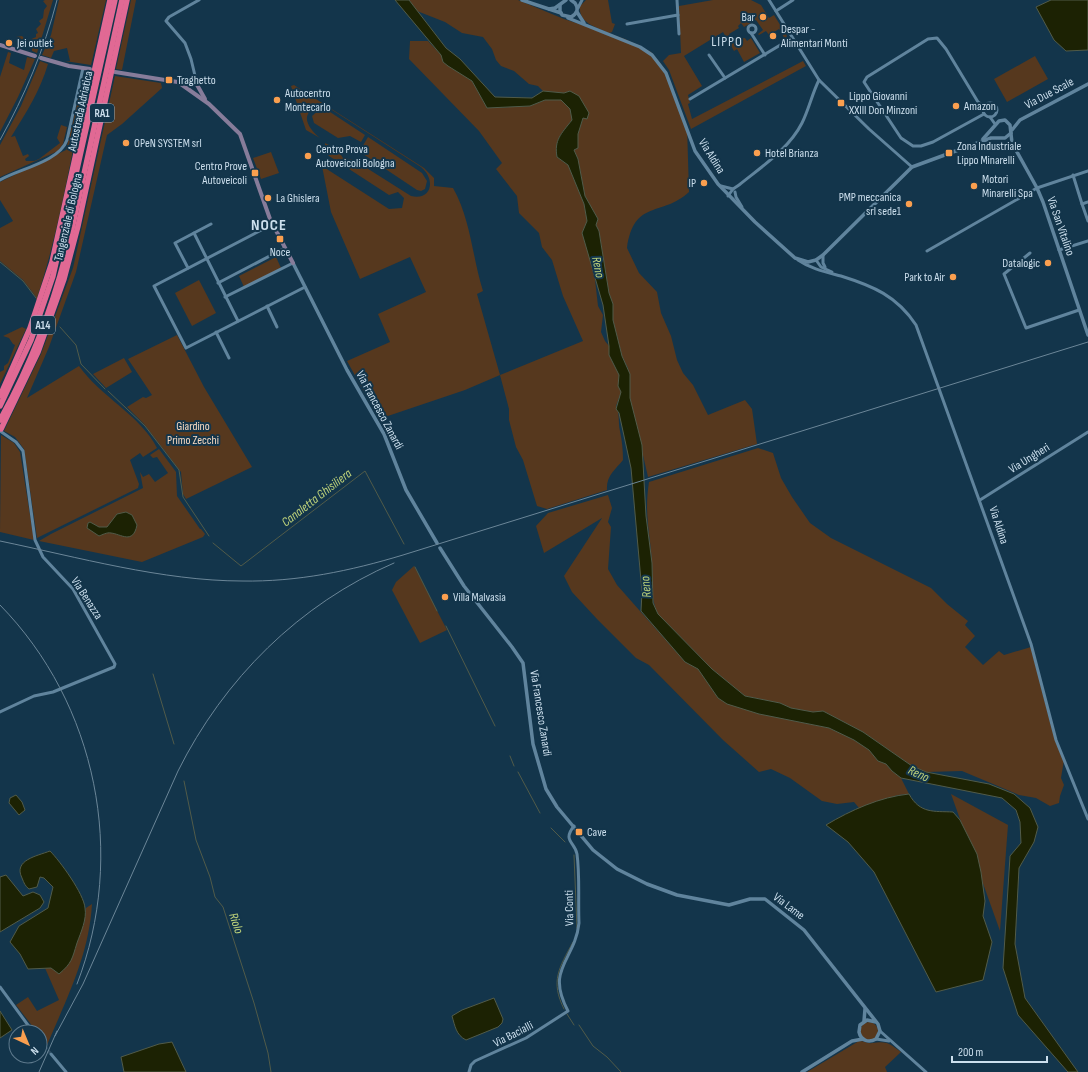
<svg xmlns="http://www.w3.org/2000/svg" width="1088" height="1072" viewBox="0 0 1088 1072" font-family="'Sofia Sans Condensed',sans-serif">
  <rect width="100%" height="100%" fill="#13354b"/>
  <g fill="#56381e">
    <polygon points="45,0 53,0 37,53 32,51 32,43 16,37 22,36 27,41 36,37 36,34 38,33 36,29 41,24 39,21 43,18 44,10 47,6 43,1"/>
    <polygon points="59,0 106,0 91,65 65,61 70,61 67,48 54,51 51,58 42,55 51,35"/>
    <polygon points="131,0 136,0 122,70 116,69"/>
    <path d="M409,0H518L564,19L625,39L651,52L661,64L687,126L689,192C662,217 634,199 627,248L639,273L657,292L661,313L671,336L677,360L683,373L693,385L708,415L745,400L752,409L757,444L648,477L630,398L628,368L622,356L613,320V304L609,293L599,231L596,225L598,219L585,196L578,159L574,150L578,148V134L583,118L570,91L564,93L543,91L538,86L529,84L514,71L501,66L496,60L492,49L483,37L462,33L445,22L417,11Z"/>
    <path d="M586,0H608L612,23L615,24L612,32L609,33C596,27 578,23 580,6Z"/>
    <polygon points="713,0 751,0 761,5 769,18 774,15 787,36 785,39 779,29 769,35 766,31 759,35 758,34 763,30 756,20 744,27 741,23 738,26 739,28 729,34 732,39 737,36 738,39 745,38 747,41 751,38 760,53 744,62 737,49 734,51 723,32 684,56 702,86 688,95 690,103 688,104 692,119 803,61 806,66 691,129 669,70 663,61 669,55 681,53 679,6"/>
    <path d="M410,41H428L441,55L443,62L472,81L487,108L530,106L545,100H561L570,109L572,120C561,134 554,140 557,157L568,165L584,204L587,221L582,233L594,271L598,306L603,315L601,332L605,341L609,346V355L619,375V386L621,392L616,406C620,414 618,422 620,431C622,441 623,450 623,460C615,470 606,476 607,490L547,509L537,506L523,460L516,447L509,420V409L500,375L465,390L379,419L347,361L390,342L378,314L426,292L410,257L360,279L331,212L322,166L389,209L402,208L404,198L398,192L389,195L329,156L325,151V143L337,149L343,158L354,160L411,196C432,201 436,179 421,167L329,108L318,107C298,114 309,129 320,138L306,130L291,86L294,85L424,168L434,178V186L453,188C471,220 472,256 483,291L477,294L500,375L583,341L563,296L552,260L542,247L539,233L519,213L517,196L496,169L502,163L479,131L409,59Z"/>
    <polygon points="8,52 11,53 9,63 24,70 27,57 35,59 18,97 0,132 0,77"/>
    <polygon points="1035,56 1048,79 1007,102 994,79"/>
    <path d="M40,61L48,64C40,91 26,113 11,137L15,136L23,156L28,154L29,156L25,159L26,161H34L39,159L60,143L57,138L61,125L67,127L63,144L58,151L0,177V145L21,106Z"/>
    <path d="M85,72L89,73C72,148 61,226 36,301V297L23,280L0,261V228L13,221L0,200V182L66,150Z"/>
    <path d="M115,76L161,83L162,88L122,124L107,135L76,272L49,347L27,398L79,366C99,395 142,417 157,448L143,457L140,453L130,460L139,484L138,488L37,538L24,449L15,437L4,431L41,354L73,268Z"/>
    <polygon points="319,110 330,112 365,135 361,142 350,136 338,138 314,123 312,116"/>
    <polygon points="368,137 422,173 427,181 425,189 421,191 417,190 363,154 361,149"/>
    <polygon points="271,152 279,173 261,179 253,158"/>
    <polygon points="276,257 281,268 244,287 239,276"/>
    <polygon points="199,280 216,313 192,326 175,293"/>
    <polygon points="22,327 26,329 0,384 0,372 4,370 4,366 8,363 15,345 13,344 9,338 3,336"/>
    <polygon points="177,335 204,387 252,467 186,499 183,494 181,472 144,424 127,407 143,397 146,398 152,395 128,359"/>
    <polygon points="124,358 132,372 106,388 93,374"/>
    <polygon points="1,435 14,443 20,452 34,540 0,532"/>
    <path d="M758,448L773,453L781,478L792,497L810,523L831,538L931,588L947,604L968,621L965,625L975,636L965,647L983,665L999,651L1004,655L1031,647L1050,722L1064,760L1061,778L1064,785L1060,796L1059,803L1050,806L1036,798L1019,795L962,771L926,772L912,766L863,732L823,711L813,712L791,708L780,703L745,696L712,669L658,614C650,597 653,581 652,562C650,532 644,514 649,482Z"/>
    <polygon points="159,449 176,472 177,496 200,529 201,529 205,534 203,537 142,562 39,541 51,534 143,488 140,472 143,477 149,474 155,482 168,473 157,457 153,458 150,455"/>
    <polygon points="608,495 612,508 608,522 611,527 608,569 617,585 685,662 698,669 718,698 759,714 829,728 854,740 869,750 878,761 886,764 892,771 901,778 909,794 898,795 859,808 854,802 837,804 822,801 790,778 771,769 759,772 723,740 649,665 636,658 597,619 572,592 564,576 602,518 544,553 536,526 548,513"/>
    <polygon points="414,566 447,630 420,643 392,590 396,582"/>
    <polygon points="951,794 1008,825 1000,931"/>
    <path d="M92,904C89,955 67,998 47,1045L40,1036V1032H37L16,1005L28,997L37,1011L59,1000L45,968H51L84,924L86,908Z"/>
    <circle cx="869" cy="1031" r="9"/>
    <path d="M859,1041C864,1041 868,1044 872,1043C888,1041 888,1043 901,1052L885,1067L887,1072H807Z"/>
  </g>
  <g fill="#1c2203" stroke="#515b49">
    <path d="M395,0H409L446,48L460,59L495,97L532,98L543,91L564,93L570,91L579,96L589,113L587,119L583,118L578,134V148L574,150L578,159L585,196L598,219L596,225L599,231L609,293L613,304V320L622,356L630,374V398L642,445L646,516L652,563L653,603L658,614L712,669L745,696L780,703L791,708L813,712L823,711L863,732L912,766L926,772L989,784L1014,794L1030,808L1038,827L1034,842L1019,868L1015,944L1025,998L1078,1072H1068L1018,1015L1003,968L1010,856L1021,843L1020,822L1016,810L1002,798L901,778L892,771L886,764L878,761L869,750L854,740L829,728L759,714L727,704L718,698L698,669L685,662L641,611L642,592L631,468L619,413L616,409L621,392L618,386L619,375L609,355V346L603,305L582,233L587,221L584,204L568,165L557,157C554,140 561,134 572,120L570,109L561,100H545L530,106L487,108L472,81L448,66L443,62L441,55Z"/>
    <polygon points="1051,0 1088,0 1088,50 1066,51 1054,40 1036,7"/>
    <path d="M126,512L132,515L137,525C133,545 121,534 111,533C107,532 102,535 99,536L87,528L88,523L90,522L99,527H107L117,514Z"/>
    <path d="M909,794C920,814 934,811 953,812L960,820L977,854L981,872L985,901L983,916L992,942L983,980L936,992L874,872L848,842L826,825C851,810 880,797 909,794Z"/>
    <polygon points="16,795 22,802 25,810 19,815 9,803 10,798"/>
    <path d="M50,851C60,861 84,894 85,908C87,919 81,932 77,943C72,959 72,963 59,974L51,968L28,969L20,954L10,942L19,926L48,908L53,887L44,878L40,877L37,887L29,889C25,886 24,883 22,878C13,860 37,856 50,851Z"/>
    <polygon points="6,875 23,896 33,892 40,895 44,902 40,908 0,932 0,877"/>
    <path d="M494,998L503,1019L502,1023L498,1027L466,1040C456,1035 455,1026 452,1016L462,1010Z"/>
    <polygon points="0,1011 12,1030 0,1038"/>
    <polygon points="172,1042 186,1072 124,1072 121,1057 159,1044"/>
  </g>
  <g fill="none" stroke-linecap="round" stroke-linejoin="round">
    <g stroke="#515b49" stroke-width="1">
      <polyline points="0,262 23,281 36,298"/>
      <polyline points="60,327 76,345 81,364 105,389"/>
      <polyline points="108,391 145,426 179,470 183,497 209,536"/>
      <polyline points="213,543 241,566 365,471 404,544"/>
      <polyline points="415,567 437,611"/>
      <polyline points="446,626 495,726"/>
      <polyline points="153,674 174,744"/>
      <polyline points="510,756 514,766"/>
      <polyline points="518,772 540,813"/>
      <polyline points="184,781 196,840 210,877 215,897 223,907 254,1003 268,1053 271,1072"/>
      <polyline points="551,828 565,842"/>
      <polyline points="574,855 577,928"/>
      <path d="M564,1009C550,981 559,968 573,942"/>
      <polyline points="567,1014 574,1025"/>
      <polyline points="579,1025 593,1046 607,1057 621,1072"/>
    </g>
    <polyline stroke="#2f4e63" stroke-width="3" stroke-dasharray="3 1.5" stroke-linecap="butt" points="45,1047 51,1054"/>
    <g stroke="#60849d" stroke-width="3">
      <polyline points="677,0 679,34"/>
      <polyline points="769,0 819,80 869,129 912,167"/>
      <polyline points="578,8 582,0"/>
      <polyline points="776,11 793,0"/>
      <polyline points="627,24 678,15"/>
      <circle cx="752" cy="29" r="4"/>
      <polyline points="751,33 765,55"/>
      <polyline points="709,55 725,78"/>
      <polyline points="197,84 191,59 185,43 166,21 169,17 199,0"/>
      <polyline points="690,99 792,38"/>
      <circle cx="990" cy="110" r="7"/>
      <polyline points="984,114 933,142 921,146 913,146 901,138 864,82 867,77 928,39 937,38 946,49 978,102 982,105 985,105"/>
      <polyline points="990,117 995,124"/>
      <polyline points="1073,175 1082,204"/>
      <path d="M0,180C19,169 59,162 67,140L83,68"/>
      <polyline points="721,186 733,189"/>
      <polyline points="735,192 736,197 742,207"/>
      <path d="M728,196L733,189L739,185C761,167 789,149 802,123C809,109 812,94 819,80"/>
      <polyline points="1088,202 1082,204 1088,221"/>
      <polyline points="273,224 154,286 186,348 305,287"/>
      <polyline points="194,233 238,321"/>
      <polyline points="1059,250 1088,241"/>
      <polyline points="927,251 1037,188 1088,171"/>
      <polyline points="1030,253 1004,274 1026,328 1079,310"/>
      <polyline points="823,255 823,263 825,267"/>
      <path d="M798,260C811,269 826,272 841,276C873,286 897,296 916,325L1031,644L1056,740L1088,819"/>
      <polyline points="816,260 821,267 832,272"/>
      <polyline points="188,268 175,243 211,224"/>
      <polyline points="218,283 285,248"/>
      <polyline points="225,297 293,263"/>
      <polyline points="267,306 277,327"/>
      <polyline points="216,332 229,358"/>
      <polyline points="0,431 16,442 23,451 35,540 43,557 73,589 115,664 114,667 53,692 34,696 0,712"/>
      <polyline points="980,500 1088,432"/>
      <polyline points="0,987 33,1032"/>
      <polyline points="880,1031 926,1072"/>
      <polyline points="876,1039 889,1041"/>
      <polyline points="40,1040 45,1047"/>
      <polyline points="51,1054 66,1072"/>
      <path d="M469,1072L471,1065L475,1061L526,1038L568,1011C545,968 575,961 579,923C578,901 580,876 577,854C575,842 562,841 574,826"/>
    </g>
    <g stroke="#60849d" stroke-width="3.5">
      <polyline points="522,0 561,13"/>
      <path d="M560,5V11L562,15L571,17C577,14 579,9 575,3L571,0"/>
      <polyline points="549,9 555,8 566,0"/>
      <polyline points="577,12 584,23"/>
      <polyline points="568,18 640,47 652,55 666,73 695,151 718,184 755,222 795,258 808,262 816,260 823,255 912,167 991,138 1005,138 1011,133"/>
      <polyline points="1012,130 1020,120 1088,84"/>
      <polyline points="983,139 999,121 1005,120 1010,125 1012,143 1037,188 1043,202 1088,335"/>
      <polyline points="293,263 347,370 384,434 406,490 437,543"/>
      <path d="M440,548L464,586L512,647L523,663L533,744L546,789L557,807L593,850L617,869L647,884L677,895L729,905L750,899H765L804,930L878,1024L880,1031L876,1039C869,1043 861,1041 859,1032L860,1025L867,1020L876,1022"/>
      <polyline points="864,1021 865,1009"/>
      <polyline points="802,1072 852,1041 863,1039"/>
    </g>
    <g stroke="#877c9a" stroke-width="4">
      <polyline points="0,45 35,56"/>
      <polyline points="41,58 69,66 90,69"/>
      <polyline points="115,72 190,84"/>
      <polyline points="178,82 209,104 240,134 270,219 293,263"/>
      <polyline points="190,84 196,83 205,99"/>
    </g>
    <g stroke="#e16994" stroke-width="5.5">
      <polyline points="0,396 30,328 52,262 110,0"/>
      <polyline points="0,406 31,340 53,276 115,0"/>
      <path d="M0,420C32,363 55,301 70,238L122,0"/>
      <polyline points="1,429 38,352 64,279 78,226 127,0"/>
    </g>
    <g stroke="#6b8698" stroke-width="1">
      <path d="M0,140C25,95 44,50 57,0"/>
      <path d="M0,541C77,557 163,581 242,581C297,582 350,571 403,555L1088,342"/>
      <path d="M0,605C97,704 127,855 77,984"/>
      <path d="M55,1036L83,984L178,771C224,679 299,604 394,563"/>
      <polyline points="39,1072 57,1031"/>
    </g>
  </g>
  <g fill="#fa9f4f" stroke="#13354b" stroke-width="1.5">
    <circle cx="763" cy="17" r="4"/>
    <circle cx="773" cy="36" r="4"/>
    <circle cx="9" cy="43" r="4"/>
    <rect x="165" y="76" width="8" height="8" rx="2"/>
    <circle cx="277" cy="100" r="4"/>
    <rect x="837" y="99" width="8" height="8" rx="2"/>
    <circle cx="956" cy="106" r="4"/>
    <circle cx="126" cy="143" r="4"/>
    <circle cx="757" cy="153" r="4"/>
    <rect x="945" y="149" width="8" height="8" rx="2"/>
    <circle cx="308" cy="156" r="4"/>
    <rect x="251" y="169" width="8" height="8" rx="2"/>
    <circle cx="704" cy="183" r="4"/>
    <circle cx="974" cy="186" r="4"/>
    <circle cx="268" cy="198" r="4"/>
    <circle cx="909" cy="204" r="4"/>
    <rect x="276" y="235" width="8" height="8" rx="2"/>
    <circle cx="1048" cy="263" r="4"/>
    <circle cx="953" cy="277" r="4"/>
    <circle cx="445" cy="597" r="4"/>
    <rect x="575" y="828" width="8" height="8" rx="2"/>
  </g>
  <g text-anchor="middle" stroke-width="4" stroke-linejoin="round" paint-order="stroke">
    <g fill="#13354b" stroke="#94acbc" stroke-width="1">
      <rect x="90" y="104" width="24" height="18" rx="3"/>
      <rect x="31" y="316" width="24" height="18" rx="3"/>
    </g>
    <g font-size="11" font-weight="bold" fill="#ccdfed">
      <text x="102" y="117">RA1</text>
      <text x="43" y="329">A14</text>
    </g>
    <g font-size="12" fill="#ccdfed" stroke="#13354b" text-anchor="start">
      <text x="755" y="21" text-anchor="end">Bar</text>
      <text x="781" y="33">Despar -<tspan x="781" dy="14">Alimentari Monti</tspan></text>
      <text x="17" y="47">Jei outlet</text>
      <text x="177" y="84">Traghetto</text>
      <text x="285" y="97">Autocentro<tspan x="285" dy="14">Montecarlo</tspan></text>
      <text x="849" y="100">Lippo Giovanni<tspan x="849" dy="14">XXIII Don Minzoni</tspan></text>
      <text x="964" y="110">Amazon</text>
      <text x="134" y="147">OPeN SYSTEM srl</text>
      <text x="957" y="150">Zona Industriale<tspan x="957" dy="14">Lippo Minarelli</tspan></text>
      <text x="316" y="153">Centro Prova<tspan x="316" dy="14">Autoveicoli Bologna</tspan></text>
      <text x="765" y="157">Hotel Brianza</text>
      <text x="247" y="170" text-anchor="end">Centro Prove<tspan x="247" dy="14">Autoveicoli</tspan></text>
      <text x="982" y="183">Motori<tspan x="982" dy="14">Minarelli Spa</tspan></text>
      <text x="696" y="187" text-anchor="end">IP</text>
      <text x="901" y="201" text-anchor="end">PMP meccanica<tspan x="901" dy="14">srl sede1</tspan></text>
      <text x="276" y="202">La Ghislera</text>
      <text x="280" y="256" text-anchor="middle">Noce</text>
      <text x="1040" y="267" text-anchor="end">Datalogic</text>
      <text x="945" y="281" text-anchor="end">Park to Air</text>
      <text x="453" y="601">Villa Malvasia</text>
      <text x="587" y="836">Cave</text>
    </g>
    <g font-size="12" fill="#ccdfed" stroke="#13354b">
      <text transform="translate(1049 93) rotate(-28)" y="4">Via Due Scale</text>
      <text transform="translate(80 111) rotate(-78)" y="4">Autostrada Adriatica</text>
      <text transform="translate(712 156) rotate(58)" y="4">Via Aldina</text>
      <text transform="translate(68 217) rotate(-77)" y="4">Tangenziale di Bologna</text>
      <text transform="translate(1061 226) rotate(71)" y="4">Via San Vitalino</text>
      <text transform="translate(380 410) rotate(62)" y="4">Via Francesco Zanardi</text>
      <text transform="translate(1029 458) rotate(-32)" y="4">Via Ungheri</text>
      <text transform="translate(999 525) rotate(72)" y="4">Via Aldina</text>
      <text transform="translate(87 598) rotate(57)" y="4">Via Benazza</text>
      <text transform="translate(541 713) rotate(81)" y="4">Via Francesco Zanardi</text>
      <text transform="translate(789 906) rotate(37)" y="4">Via Lame</text>
      <text transform="translate(569 908) rotate(-91)" y="4">Via Conti</text>
      <text transform="translate(513 1034) rotate(-27)" y="4">Via Bacialli</text>
    </g>
    <g font-size="12" fill="#f7d9c1" stroke="#13354b">
      <text x="193" y="430">Giardino<tspan x="193" dy="14">Primo Zecchi</tspan></text>
    </g>
    <g font-size="13" font-style="italic" fill="#bed27a" stroke="#13354b">
      <text transform="translate(599 267) rotate(79)" y="5">Reno</text>
      <text transform="translate(316 497) rotate(-38)" y="5">Canaletta Ghisiliera</text>
      <text transform="translate(645 587) rotate(-96)" y="5">Reno</text>
      <text transform="translate(919 773) rotate(25)" y="5">Reno</text>
      <text transform="translate(237 923) rotate(72)" y="5">Riolo</text>
    </g>
    <g font-size="14" letter-spacing="1" fill="#ccdfed" stroke="#13354b">
      <text x="727" y="46">LIPPO</text>
    </g>
    <g font-size="16" font-weight="bold" letter-spacing="1" fill="#ccdfed" stroke="#13354b">
      <text x="269" y="230">NOCE</text>
    </g>
  </g>
  <g transform="translate(28 1044) rotate(136)"><circle r="19" fill="#13354b" stroke="#5d798c"/>
  <path d="M0-3L7 15L0 10L-7 15Z" fill="#fa9f4f"/>
  <text y="-6" font-size="11" font-weight="bold" text-anchor="middle" fill="#ccdfed">N</text>
  </g>
  <path d="M952 1056v6h95v-6" fill="none" stroke="#ccdfed" stroke-width="2"/>
  <text x="958" y="1056" font-size="12" fill="#ccdfed" stroke="#13354b" stroke-width="3" paint-order="stroke">200 m</text>
</svg>
